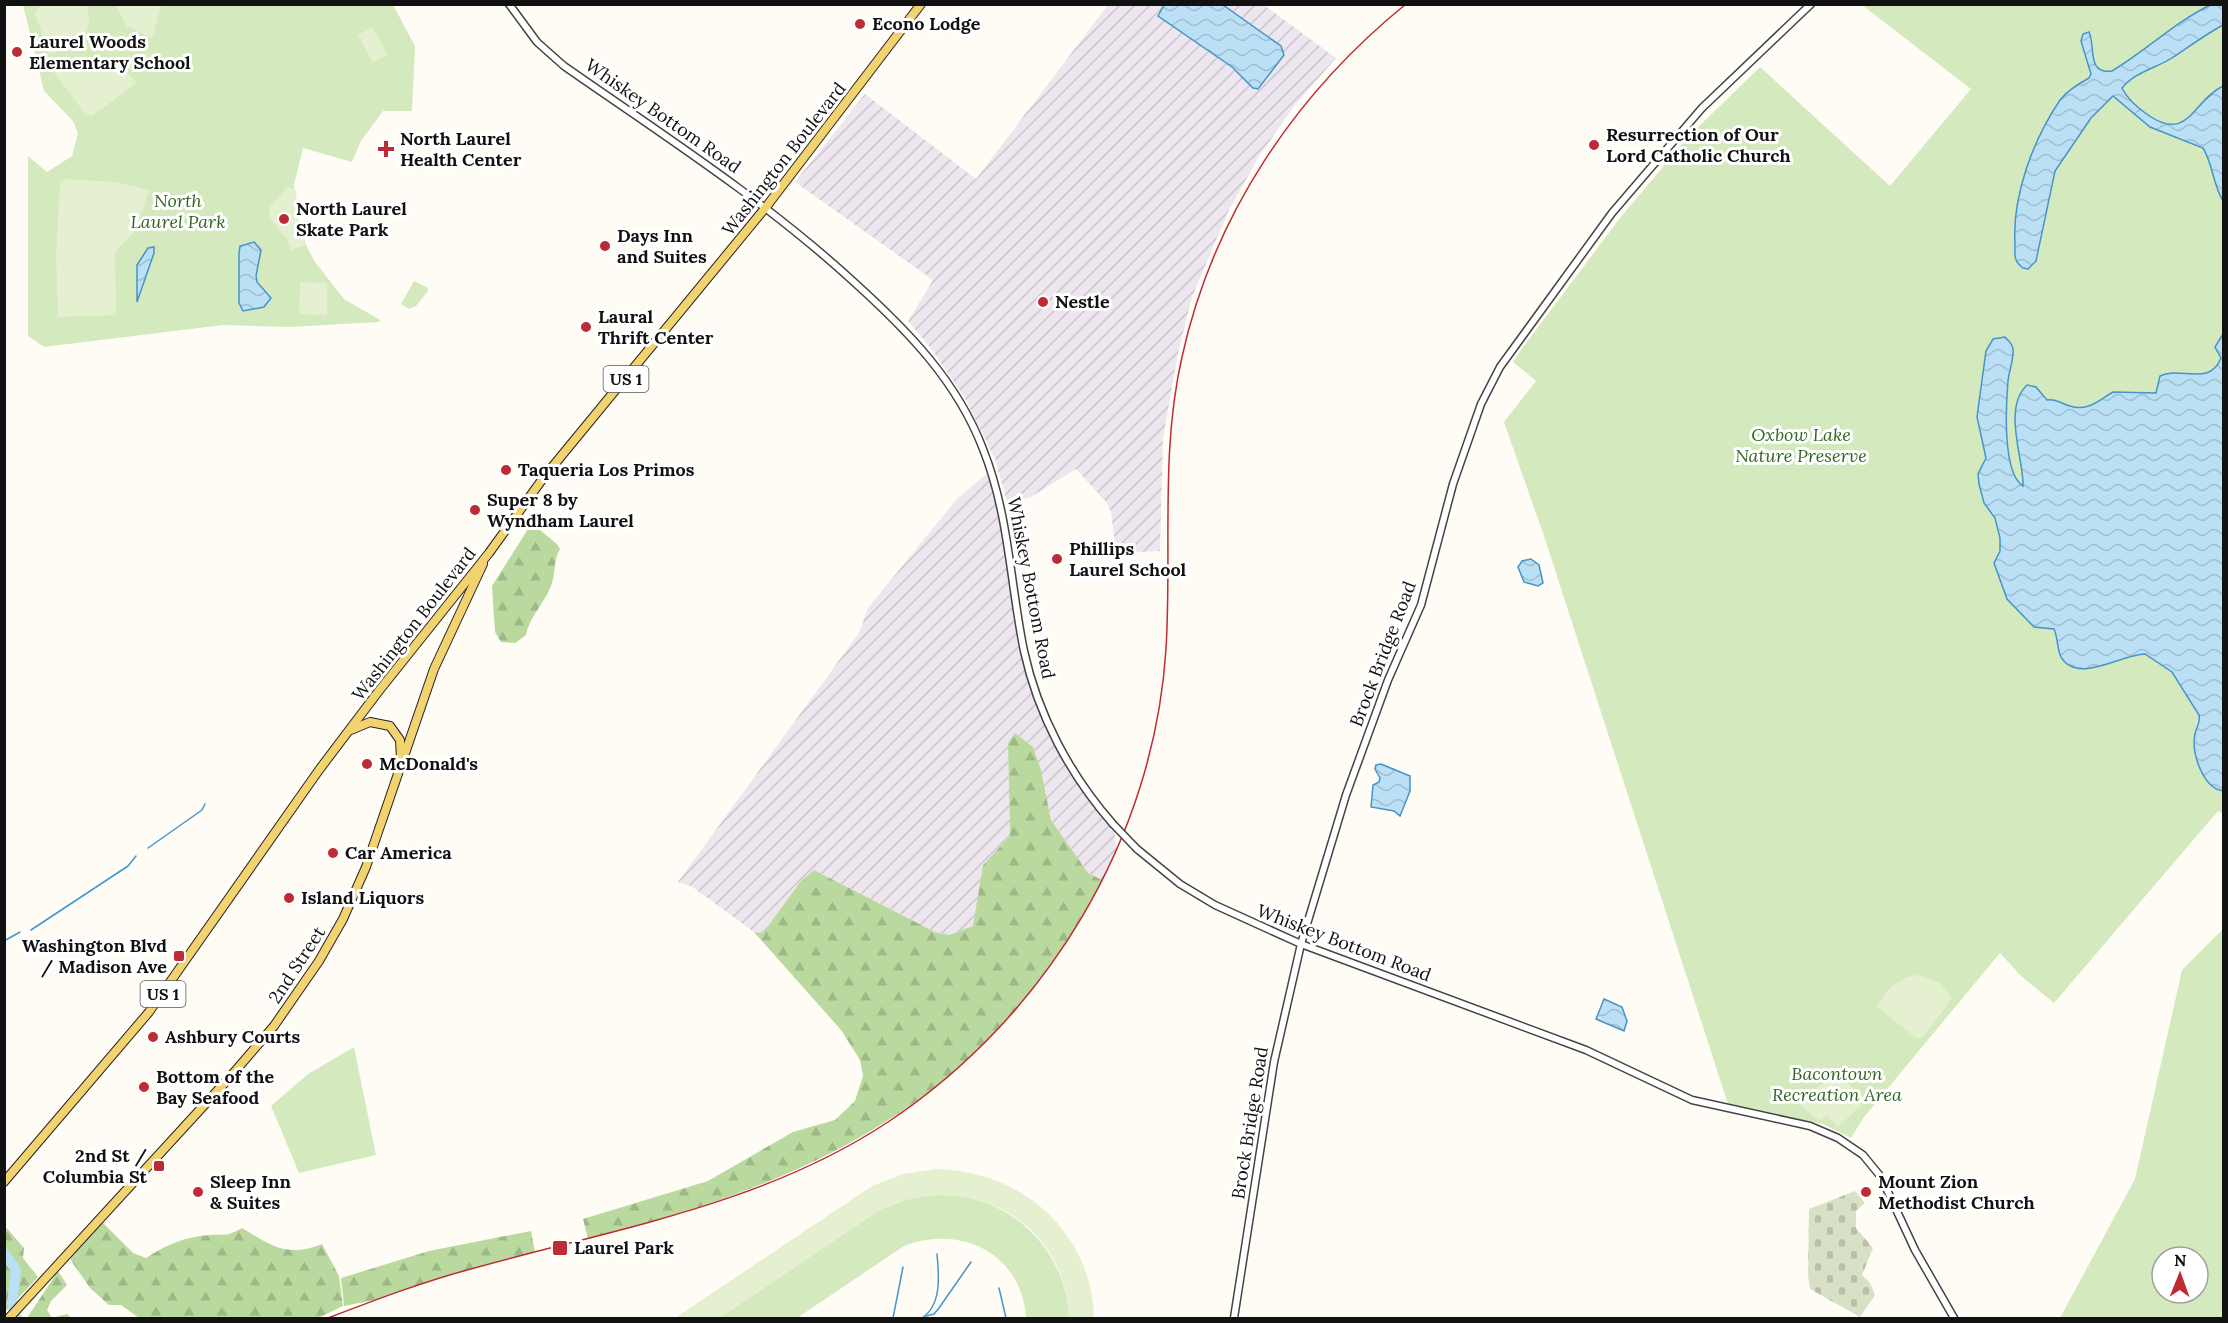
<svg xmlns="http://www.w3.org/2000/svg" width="2228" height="1323" viewBox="0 0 2228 1323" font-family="Lora,serif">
  <defs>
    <pattern id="industrial-furrows" width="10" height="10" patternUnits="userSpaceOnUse" patternTransform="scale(1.5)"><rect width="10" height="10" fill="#ede6ee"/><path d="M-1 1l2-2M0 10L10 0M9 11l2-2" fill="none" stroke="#cac4cb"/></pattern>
    <pattern id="forest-firs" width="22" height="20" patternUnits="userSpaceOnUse" patternTransform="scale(1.5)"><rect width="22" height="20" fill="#b9d99e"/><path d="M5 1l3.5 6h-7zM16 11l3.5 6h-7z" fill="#9eb987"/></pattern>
    <pattern id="cemetery-stones" width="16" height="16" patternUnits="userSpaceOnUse" patternTransform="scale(1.5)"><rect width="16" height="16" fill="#d8e1c5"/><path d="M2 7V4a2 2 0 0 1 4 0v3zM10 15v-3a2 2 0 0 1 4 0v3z" fill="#b8c0a8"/></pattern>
    <pattern id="water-waves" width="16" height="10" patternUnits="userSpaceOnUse" patternTransform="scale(1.5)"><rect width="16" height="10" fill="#bbdff4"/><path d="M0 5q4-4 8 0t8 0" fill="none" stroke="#a0bed0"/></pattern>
  </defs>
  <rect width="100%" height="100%" fill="#fffcf5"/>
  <g fill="url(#industrial-furrows)">
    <polygon points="1108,5 1264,5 1336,58 1294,106 1258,158 1228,212 1192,297 1178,353 1163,438 1160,551 1116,553 1111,512 1107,503 1076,469 1029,498 1007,502 995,459 965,398 930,347 908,321 933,280 795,182 865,94 976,179"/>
    <polygon points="991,470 1030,674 1064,755 1113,824 1117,849 1102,880 1088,873 1051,820 1041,770 1033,747 1015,733 1008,744 1010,836 983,865 974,926 949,935 935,932 814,870 800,882 763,933 754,932 691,886 678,882 859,633 868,608 956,500"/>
  </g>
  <g fill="#d5e9be" fill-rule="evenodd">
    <polygon points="23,5 393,5 415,46 412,111 383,111 361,141 352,162 303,148 294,185 297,214 306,245 315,262 344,299 380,320 379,322 290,327 223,325 44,347 28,336 28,156 47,172 72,156 78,133 73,121 44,91"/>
    <polygon points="1862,5 2223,5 2223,814 2218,811 2054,1003 2021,976 2000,953 1864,1117 1851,1138 1823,1124 1728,1104 1544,536 1504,422 1536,381 1513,362 1523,347 1620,218 1688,137 1760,67 1890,186 1971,89"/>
    <polygon points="414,281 428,288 428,291 416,306 409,309 401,304"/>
    <path d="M2223,929V1318H2060L2135,1179L2182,970ZM2162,1257H2198V1293H2162Z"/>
    <polygon points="354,1047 376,1155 299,1173 271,1106 308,1074"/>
    <path d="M937,1194C1008,1194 1066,1247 1069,1318H1026C1022,1254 961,1224 904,1246L797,1318H719L881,1209L908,1199Z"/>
  </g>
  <g fill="url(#forest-firs)">
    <path d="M530,526H535L557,544L560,549C553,561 556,571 552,583C546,602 530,615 526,635L515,643L501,642L495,632L492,586Z"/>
    <path d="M1015,733L1033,747L1041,770L1051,820L1088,873L1102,880C989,1099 817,1181 588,1239L583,1219L708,1181L793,1132L835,1120L855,1101L863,1076L860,1060L841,1030L754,932L763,933L800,882L814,870L935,932L949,935L973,926L983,865L1010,836L1008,743Z"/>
    <path d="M102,1222L133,1253L146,1258C166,1245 186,1236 211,1235C228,1234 225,1237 242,1228C272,1246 287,1258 322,1244L339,1276L343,1306L318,1318H139L121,1305H109L90,1288L70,1259Z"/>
    <polygon points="4,1225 24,1248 23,1258 38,1277 5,1312"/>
    <polygon points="531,1231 535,1252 466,1270 375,1300 344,1306 341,1278 429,1251"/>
    <polygon points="58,1271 67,1285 51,1301 47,1310 52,1318 67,1314 71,1318 27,1318"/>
  </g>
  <polygon fill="url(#cemetery-stones)" points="1855,1191 1865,1203 1856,1211 1856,1228 1873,1248 1862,1275 1870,1283 1875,1295 1860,1317 1810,1289 1808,1273 1809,1209"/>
  <g fill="#e5f0d0">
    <path d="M46,4L87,5C95,37 77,47 49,54L35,13L39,7Z"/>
    <polygon points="116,5 161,5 153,38 126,26"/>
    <polygon points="373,27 387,55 373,63 358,35"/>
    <path d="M83,58C107,60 121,64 137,83L92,116L86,115L53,71Z"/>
    <polygon points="65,179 116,182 149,190 136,230 115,252 116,315 58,317 56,256 60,183"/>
    <polygon points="287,187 296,190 297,214 306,245 291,250 287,239 269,217 270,207"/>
    <polygon points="300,282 327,283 327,315 299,314"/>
    <path d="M1918,975L1940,983L1952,998L1922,1038H1916L1877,1007C1884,990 1900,977 1918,975Z"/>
    <polygon points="1836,1070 1854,1089 1850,1093 1861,1105 1838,1127 1827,1115 1821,1120 1816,1119 1800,1104"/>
    <path d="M936,1169C1020,1170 1092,1231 1094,1318H1069C1065,1219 967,1169 881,1209L719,1318H675L872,1186L903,1174Z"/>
  </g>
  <g fill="url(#water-waves)" stroke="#4495c9" stroke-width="1.5">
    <path d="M2212,4L2223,5V25C2206,34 2192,45 2175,56C2158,68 2136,71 2122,88C2127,99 2138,108 2148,115C2189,143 2192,101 2223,86V201C2213,185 2213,164 2203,148L2150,127L2113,96L2091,118L2055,171L2036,261L2028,269L2023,268C2013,261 2015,254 2015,244C2012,196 2033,140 2060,100C2068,90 2078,84 2089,78L2091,74L2081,41L2083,34L2089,32C2096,47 2086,74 2112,71C2147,50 2175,22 2212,4Z"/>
    <polygon points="1164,5 1223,5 1281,46 1284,55 1258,89 1253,88 1232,67 1158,16"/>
    <polygon points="254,242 261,250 256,276 257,282 271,298 264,307 243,311 239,303 239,253 240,246"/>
    <polygon points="154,247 154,253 137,302 137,265 148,248"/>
    <path d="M2223,334V791C2203,788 2191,753 2195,734C2196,727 2201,723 2199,715L2172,672L2145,654C2122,654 2077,685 2061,657C2057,649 2058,638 2054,629L2034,627L2007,599L1994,563L2000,551V538L1995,518L1984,503L1979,484L1978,474L1986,458L1977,417L1986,351L1993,339L2005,337C2009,341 2012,343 2013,349C2014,359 2009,371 2008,381C2006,404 2002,473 2023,486C2024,459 2002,409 2027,385L2036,387L2047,400C2057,398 2061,404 2070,406C2088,412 2099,400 2113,392L2156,393L2160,376C2180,366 2210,387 2221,358L2215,347Z"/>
    <polygon points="1531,559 1539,565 1543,583 1538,586 1524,582 1518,567 1522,561"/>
    <polygon points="1381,764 1410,776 1410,791 1400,816 1394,811 1371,807 1373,785 1379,782 1380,778 1375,769 1376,765"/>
    <polygon points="1604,999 1622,1007 1627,1021 1624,1031 1596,1019"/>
  </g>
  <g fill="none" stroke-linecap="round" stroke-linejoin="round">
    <g stroke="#4495c9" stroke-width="1.5">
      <polyline points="148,848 202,810 205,804"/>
      <polyline points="31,930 128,866 136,856"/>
      <polyline points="4,941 20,932"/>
      <polyline points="999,1288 1006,1318"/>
      <polyline points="926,1316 934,1314 939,1308 971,1262"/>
      <polyline points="893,1318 903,1267"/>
      <path d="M922,1318C942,1305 939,1275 937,1254"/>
    </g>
    <polyline stroke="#bbdff4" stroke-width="10" points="4,1253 16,1270 12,1304 17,1318"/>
    <g stroke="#444" stroke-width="9">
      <g id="minor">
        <path d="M509,4L537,42L564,66C663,135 766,201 855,283C908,331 957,381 983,449C1009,514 1010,583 1024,651C1038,715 1070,775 1113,824"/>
        <polyline points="1137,849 1180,884 1215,905 1301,944 1586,1050 1692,1100 1810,1126 1838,1138 1863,1155 1881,1177 1915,1250 1954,1318"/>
        <polyline points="1234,1318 1274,1062 1301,944 1346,795 1388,680 1421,605 1453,484 1481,404 1500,367 1612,213 1702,108 1811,4"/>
      </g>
    </g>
    <g stroke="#222" stroke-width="10">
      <g id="major">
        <polyline points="351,730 370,722 390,726 400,740 401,759"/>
        <polyline points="4,1182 149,1012 319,770 378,692 489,553 544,477 766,207 921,4"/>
        <polyline points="9,1318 230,1077 274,1026 319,961 343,919 366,867 434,669 483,564"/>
      </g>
    </g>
    <use href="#minor" stroke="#fff" stroke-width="6"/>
    <use href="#major" stroke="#f3d270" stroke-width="8"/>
    <path stroke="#bd2c35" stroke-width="1.5" d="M328,1318C375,1300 422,1282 471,1269C613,1229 763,1205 888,1122C1046,1017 1154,839 1166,649C1172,551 1160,453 1182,357C1213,216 1295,94 1406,4"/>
    <g stroke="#444" stroke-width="9" stroke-linecap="butt">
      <polyline id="minor-bridge" points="1113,824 1137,849"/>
    </g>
    <use href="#minor-bridge" stroke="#fff" stroke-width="6"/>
  </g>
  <g fill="#bd2c35" stroke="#fff" stroke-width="2">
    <circle cx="860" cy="24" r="6"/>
    <circle cx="17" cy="52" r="6"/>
    <circle cx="1594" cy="145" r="6"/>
    <path d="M383 140h6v6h6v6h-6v6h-6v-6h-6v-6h6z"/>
    <circle cx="284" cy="219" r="6"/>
    <circle cx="605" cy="246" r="6"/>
    <circle cx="1043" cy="302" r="6"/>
    <circle cx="586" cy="327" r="6"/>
    <circle cx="506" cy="470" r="6"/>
    <circle cx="475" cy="510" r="6"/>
    <circle cx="1057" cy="559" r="6"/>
    <circle cx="367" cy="764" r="6"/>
    <circle cx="333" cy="853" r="6"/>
    <circle cx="289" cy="898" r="6"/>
    <rect x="173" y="950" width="12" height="12" rx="3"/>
    <circle cx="153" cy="1037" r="6"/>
    <circle cx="144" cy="1087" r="6"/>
    <rect x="153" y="1160" width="12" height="12" rx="3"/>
    <circle cx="198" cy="1192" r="6"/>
    <circle cx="1866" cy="1192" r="6"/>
    <rect x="552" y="1240" width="16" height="16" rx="3"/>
  </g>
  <g text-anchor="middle" stroke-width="6" stroke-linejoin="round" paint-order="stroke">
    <g fill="#fff" stroke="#585858" stroke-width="1.5">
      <rect x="603.5" y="366" width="45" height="26" rx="4.5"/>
      <rect x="140.5" y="981" width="45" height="26" rx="4.5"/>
    </g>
    <g font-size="16" font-weight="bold" fill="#111">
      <text x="626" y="385">US 1</text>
      <text x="163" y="1000">US 1</text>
    </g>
    <g font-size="18" font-weight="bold" fill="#111" stroke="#fff" text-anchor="start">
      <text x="872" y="30">Econo Lodge</text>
      <text x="29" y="48">Laurel Woods<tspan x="29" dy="21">Elementary School</tspan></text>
      <text x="1606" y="141">Resurrection of Our<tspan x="1606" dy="21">Lord Catholic Church</tspan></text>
      <text x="400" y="145">North Laurel<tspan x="400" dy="21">Health Center</tspan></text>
      <text x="296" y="215">North Laurel<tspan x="296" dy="21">Skate Park</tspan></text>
      <text x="617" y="242">Days Inn<tspan x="617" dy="21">and Suites</tspan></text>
      <text x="1055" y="308">Nestle</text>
      <text x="598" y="323">Laural<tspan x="598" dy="21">Thrift Center</tspan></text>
      <text x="518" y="476">Taqueria Los Primos</text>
      <text x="487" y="506">Super 8 by<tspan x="487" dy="21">Wyndham Laurel</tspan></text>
      <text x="1069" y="555">Phillips<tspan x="1069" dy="21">Laurel School</tspan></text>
      <text x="379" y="770">McDonald's</text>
      <text x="345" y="859">Car America</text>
      <text x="301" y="904">Island Liquors</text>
      <text x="167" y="952" text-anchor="end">Washington Blvd<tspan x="167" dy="21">/ Madison Ave</tspan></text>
      <text x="165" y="1043">Ashbury Courts</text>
      <text x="156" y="1083">Bottom of the<tspan x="156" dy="21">Bay Seafood</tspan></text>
      <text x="147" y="1162" text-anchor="end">2nd St /<tspan x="147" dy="21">Columbia St</tspan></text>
      <text x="210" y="1188">Sleep Inn<tspan x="210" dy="21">&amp; Suites</tspan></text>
      <text x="1878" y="1188">Mount Zion<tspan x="1878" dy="21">Methodist Church</tspan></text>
      <text x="574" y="1254">Laurel Park</text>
    </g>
    <g font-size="18" fill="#111" stroke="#fff">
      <text transform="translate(663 116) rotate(35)" y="6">Whiskey Bottom Road</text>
      <text transform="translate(784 159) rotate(-52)" y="6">Washington Boulevard</text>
      <text transform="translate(1031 588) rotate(79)" y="6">Whiskey Bottom Road</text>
      <text transform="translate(414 624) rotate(-52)" y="6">Washington Boulevard</text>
      <text transform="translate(1383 654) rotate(-69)" y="6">Brock Bridge Road</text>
      <text transform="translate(1344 943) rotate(21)" y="6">Whiskey Bottom Road</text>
      <text transform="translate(297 965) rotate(-57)" y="6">2nd Street</text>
      <text transform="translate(1250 1123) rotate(-81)" y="6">Brock Bridge Road</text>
    </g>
    <g font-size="18" font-style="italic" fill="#316722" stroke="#fff">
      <text x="178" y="207">North<tspan x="178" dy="21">Laurel Park</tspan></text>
      <text x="1801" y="441">Oxbow Lake<tspan x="1801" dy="21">Nature Preserve</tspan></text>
      <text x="1837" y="1080">Bacontown<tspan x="1837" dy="21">Recreation Area</tspan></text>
    </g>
  </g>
  <rect width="2228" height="1323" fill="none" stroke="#111111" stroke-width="12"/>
  <g transform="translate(2180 1275) rotate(1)"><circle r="28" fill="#ffffff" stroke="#a0a0a0" stroke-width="1.5"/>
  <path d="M0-4.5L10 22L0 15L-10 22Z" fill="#bd2c35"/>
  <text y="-9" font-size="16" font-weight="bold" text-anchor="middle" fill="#111111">N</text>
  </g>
</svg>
